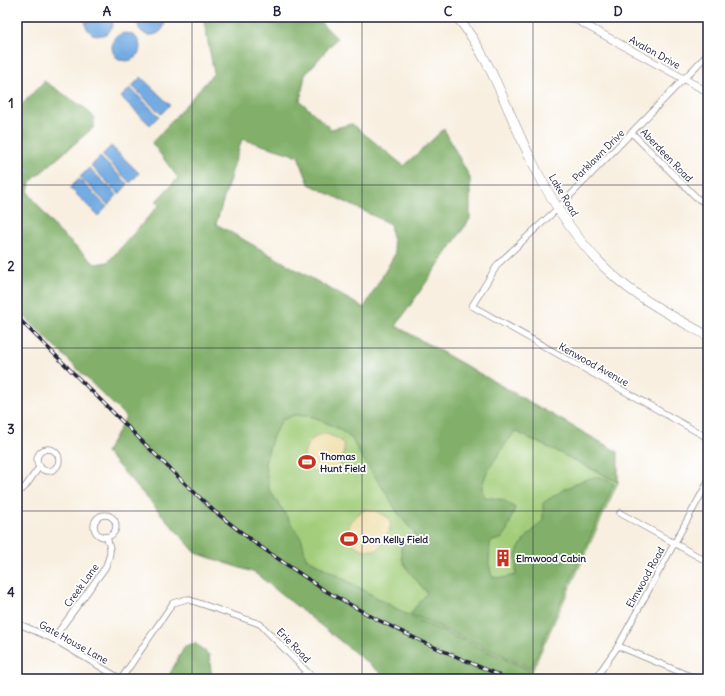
<svg xmlns="http://www.w3.org/2000/svg" width="725" height="696" viewBox="0 0 725 696" font-family="Delius,sans-serif">
  <rect width="100%" height="100%" fill="#fff"/>
  <filter id="ink" filterUnits="userSpaceOnUse"><feTurbulence type="fractalNoise" baseFrequency=".025" numOctaves="2"/><feDisplacementMap in="SourceGraphic" scale="8" xChannelSelector="R" yChannelSelector="G"/><feConvolveMatrix kernelMatrix="1 2 1 2 8 2 1 2 1" color-interpolation-filters="sRGB"/></filter>
  <filter id="wash" filterUnits="userSpaceOnUse"><feTurbulence type="fractalNoise" baseFrequency=".012" numOctaves="4" result="noise"/><feDisplacementMap in="SourceGraphic" scale="16" xChannelSelector="R" yChannelSelector="G"/><feGaussianBlur stdDeviation="0.9" result="paint"/><feColorMatrix in="noise" values="0 0 0 0 0 0 0 0 0 0 0 0 0 0 0 0 0 1.4 0 .05"/><feComposite in="paint" operator="in"/></filter>
  <g filter="url(#wash)">
    <rect width="100%" height="100%" fill="#f8efe0"/>
    <polygon fill="#a3cd7a" stroke="#62785a" points="300,374 515,431 618,482 532,671 417,620 306,558 187,470"/>
    <g fill="#82b06a" stroke="#526952" fill-rule="evenodd">
      <path d="M203,17H315L337,38L305,75L300,101L331,129L352,124L404,166L444,129L470,178V219L396,326L618,452V482L515,431C506,444 482,474 482,489C482,492 484,494 485,497L504,500L515,508L506,533L501,539L493,541L490,543L489,564L492,577L503,578L516,575V555L518,550L524,540L543,520V503C555,495 585,475 600,477C604,478 610,482 614,484L531,668L410,614L427,593L408,570L402,559L401,547L415,534L397,512L388,496L359,453L352,439L339,429L314,417L295,415L282,420L273,436L265,463L269,489L302,540L306,558L417,620L532,671L525,679H388L255,573L196,553L106,452L126,417L17,309V110L44,81L86,109L94,117V127L30,182L28,192L56,229L95,264L108,262L159,205L156,201L178,178L152,143L214,73ZM242,139L298,156L309,184L390,224L395,254L364,308L216,224Z"/>
      <polygon points="195,643 209,655 212,679 167,679 185,646"/>
    </g>
    <g fill="#eeda9e" stroke="#887e6c">
      <path d="M323,433C349,441 348,445 337,469C308,486 288,447 323,433Z"/>
      <path d="M366,509C372,510 379,512 384,515C399,522 384,540 378,550C365,551 351,549 349,533C349,531 349,527 350,524C353,518 360,512 366,509Z"/>
    </g>
    <g fill="#73abe2" stroke="#4a668e">
      <path d="M86,17H112C117,42 81,41 86,17Z"/>
      <path d="M138,17H164C169,41 133,41 138,17Z"/>
      <circle cx="126" cy="47" r="14"/>
      <polygon points="141,77 170,105 161,114 132,86"/>
      <polygon points="130,88 159,116 150,125 121,97"/>
      <polygon points="111,146 139,173 130,183 102,155"/>
      <polygon points="100,157 128,184 119,194 91,166"/>
      <polygon points="89,168 117,195 108,205 80,177"/>
      <polygon points="79,179 107,207 98,216 70,188"/>
    </g>
    <g fill="none" stroke-linecap="round" stroke-linejoin="round">
      <polyline stroke="#73abe2" stroke-width="2" points="17,167 30,171"/>
    </g>
  </g>
  <g filter="url(#ink)">
    <g fill="none" stroke-linecap="round" stroke-linejoin="round">
      <g stroke="#8d888e" stroke-width="7">
        <g id="minor">
          <polyline points="708,54 557,209 498,264 472,306 708,438"/>
          <polyline points="632,133 697,198 708,205"/>
          <circle cx="48" cy="460" r="11"/>
          <polyline points="17,493 25,487 40,466"/>
          <polyline points="620,513 708,562"/>
          <circle cx="105" cy="526" r="11"/>
          <polyline points="17,623 53,639 121,679"/>
          <path d="M53,639L105,568C110,556 113,549 106,537"/>
          <polyline points="618,646 697,679"/>
          <polyline points="121,679 173,603 187,599 260,624 314,679"/>
          <polyline points="301,679 306,671"/>
          <polyline points="595,679 618,646 708,482"/>
        </g>
      </g>
      <g stroke="#8d888e" stroke-width="8">
        <polyline id="tertiary" points="571,17 708,92"/>
      </g>
      <g stroke="#8d888e" stroke-width="10">
        <path id="primary" d="M457,17C491,58 506,109 530,157C553,206 583,253 627,287C652,306 681,321 708,336"/>
      </g>
      <use href="#minor" stroke="#fff" stroke-width="5.5"/>
      <use href="#tertiary" stroke="#fff" stroke-width="7"/>
      <use href="#primary" stroke="#fff" stroke-width="9"/>
      <g stroke="#22223b" stroke-width="3.5">
        <polyline id="rail" points="17,317 171,470 214,511 255,543 324,590 376,619 425,643 508,679"/>
      </g>
      <use href="#rail" stroke="#fff" stroke-width="2" stroke-dasharray="6" stroke-linecap="butt"/>
    </g>
  </g>
  <path fill="none" stroke="#22223b" stroke-width="1" stroke-opacity="0.55" d="M192,17V679M362,17V679M533,17V679M17,185H708M17,348H708M17,511H708"/>
  <defs>
    <g id="stadium-bare" transform="scale(1.38)"><path d="M0-5a6.5 5 0 1 0 0 10a6.5 5 0 1 0 0-10ZM-3.5-1.8h7v3.6h-7Z" fill="#c8321e" stroke="#fff" stroke-width="2.5" paint-order="stroke"/></g>
    <g id="building-bare" transform="scale(1.38)"><path d="M-4-6H4V6H1V3H-1V6H-4ZM-2.5-4.3h1.7v1.8h-1.7ZM.8-4.3h1.7v1.8H.8ZM-2.5-1h1.7V.8h-1.7ZM.8-1h1.7V.8H.8Z" fill="#c8321e" stroke="#fff" stroke-width="2.5" paint-order="stroke"/></g>
  </defs>
  <g fill-rule="evenodd">
    <use href="#stadium-bare" x="307" y="462"/>
    <use href="#stadium-bare" x="349" y="539"/>
    <use href="#building-bare" x="503" y="558"/>
  </g>
  <g text-anchor="middle" stroke-width="3.5" stroke-linejoin="round" paint-order="stroke">
    <g font-size="10" fill="#22223b" stroke="#fff">
      <text transform="translate(655 52) rotate(29)" y="4">Avalon Drive</text>
      <text transform="translate(598 155) rotate(-45)" y="4">Parklawn Drive</text>
      <text transform="translate(667 155) rotate(46)" y="4">Aberdeen Road</text>
      <text transform="translate(564 195) rotate(59)" y="4">Lake Road</text>
      <text transform="translate(594 364) rotate(29)" y="4">Kenwood Avenue</text>
      <text transform="translate(645 577) rotate(-61)" y="4">Elmwood Road</text>
      <text transform="translate(81 585) rotate(-54)" y="4">Creek Lane</text>
      <text transform="translate(74 642) rotate(29)" y="4">Gate House Lane</text>
      <text transform="translate(294 645) rotate(46)" y="4">Erie Road</text>
    </g>
    <g font-size="10" font-weight="bold" fill="#22223b" stroke="#fff" text-anchor="start">
      <text x="320" y="460">Thomas<tspan x="320" dy="12">Hunt Field</tspan></text>
      <text x="362" y="543">Don Kelly Field</text>
      <text x="516" y="562">Elmwood Cabin</text>
    </g>
  </g>
  <rect width="725" height="696" fill="none" stroke="#fff" stroke-width="44"/>
  <rect x="22" y="22" width="681" height="652" fill="none" stroke="#22223b" stroke-width="1.5"/>
  <g font-size="13" text-anchor="middle" font-weight="bold" fill="#22223b">
    <text x="107" y="16">A</text>
    <text x="277" y="16">B</text>
    <text x="448" y="16">C</text>
    <text x="618" y="16">D</text>
    <text x="11" y="108">1</text>
    <text x="11" y="271">2</text>
    <text x="11" y="434">3</text>
    <text x="11" y="597">4</text>
  </g>
</svg>
